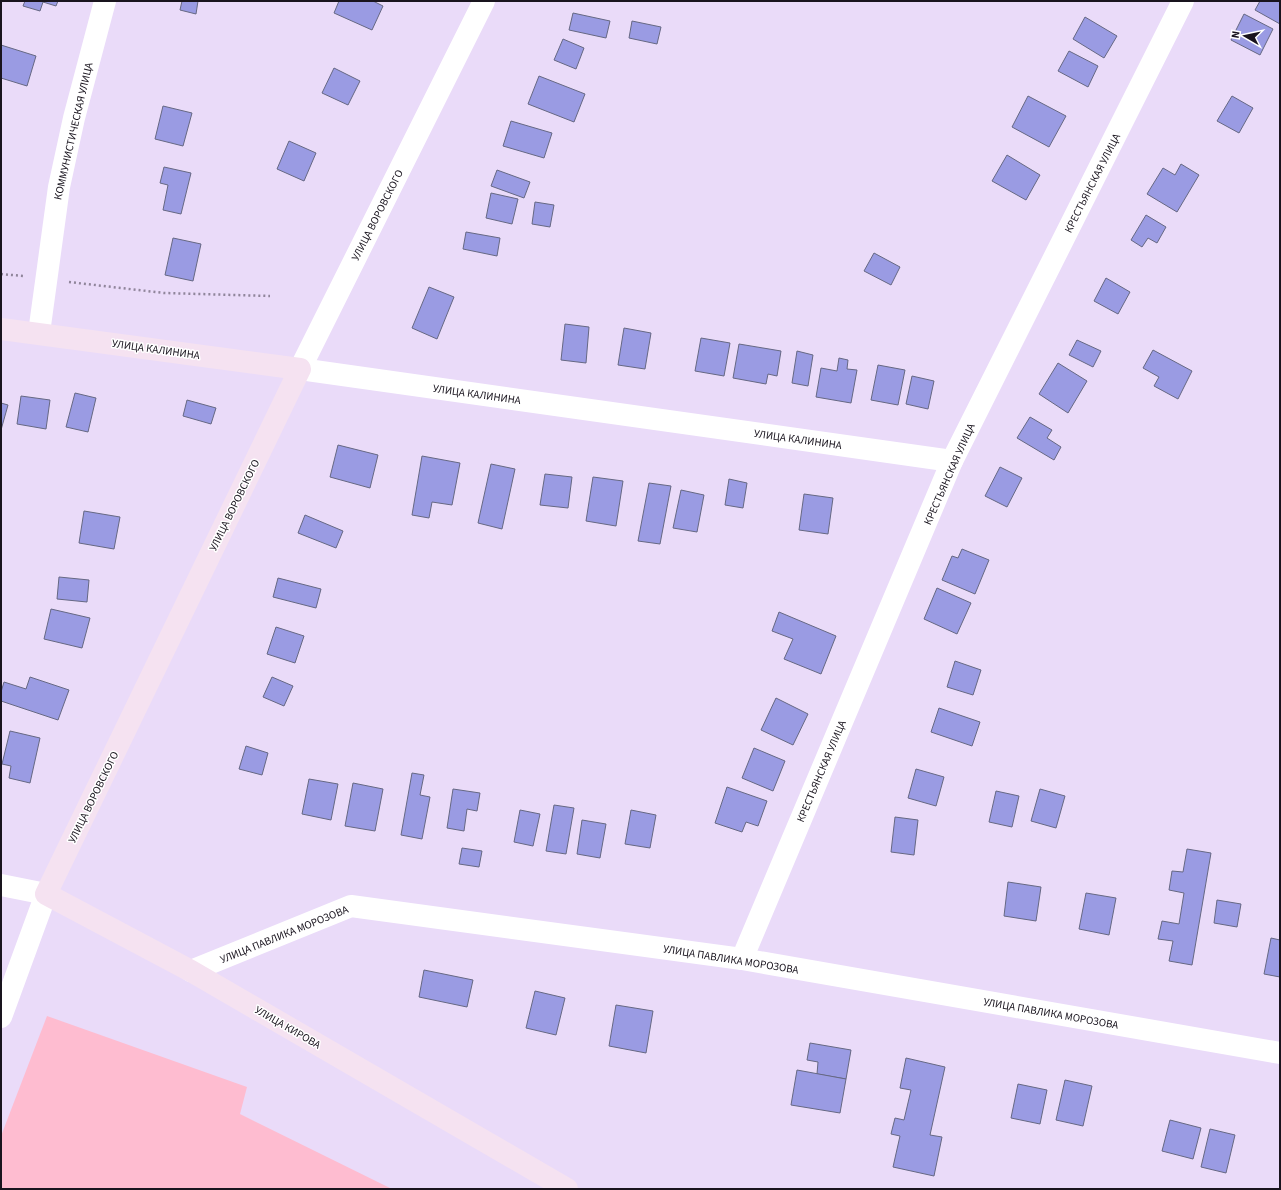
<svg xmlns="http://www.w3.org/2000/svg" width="1281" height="1190" viewBox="0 0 1281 1190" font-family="'Source Sans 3',sans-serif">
  <rect width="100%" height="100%" fill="#eadbf9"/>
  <polygon fill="#febcd0" points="47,1016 247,1087 240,1114 392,1189 1,1189 1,1136"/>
  <g fill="#9a9be3" stroke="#666883">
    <polygon points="25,1 58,1 56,6 43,2 40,11 23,6"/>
    <polygon points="182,1 198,1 196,14 180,10"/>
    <polygon points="339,1 373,1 383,6 372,30 334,13"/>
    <polygon points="1260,1 1280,1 1280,24 1255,10"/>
    <polygon points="573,13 610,21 606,38 569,30"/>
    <polygon points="1244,14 1273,29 1260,55 1231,40"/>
    <polygon points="1085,17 1117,36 1104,58 1073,39"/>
    <polygon points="632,21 661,27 657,44 629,38"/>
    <polygon points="563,39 584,48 576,69 554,60"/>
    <polygon points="1,45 36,56 27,86 1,78"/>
    <polygon points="1069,51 1098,66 1088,87 1058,71"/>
    <polygon points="334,68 360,81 348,105 322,93"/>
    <polygon points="539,76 585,94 574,122 528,104"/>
    <polygon points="1028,96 1066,116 1049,147 1012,127"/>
    <polygon points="1232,96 1253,108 1239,133 1217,121"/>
    <polygon points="163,106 192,113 183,146 155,139"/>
    <polygon points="511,121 552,133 544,158 503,146"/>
    <polygon points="289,141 316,153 304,181 277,169"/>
    <polygon points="1007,155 1040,175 1026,200 992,181"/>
    <polygon points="1181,164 1199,175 1177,212 1147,194 1163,168 1175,175"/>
    <polygon points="164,167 191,173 181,214 163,210 168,185 160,183"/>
    <polygon points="497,170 530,182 524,198 491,186"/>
    <polygon points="491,193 518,199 512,224 486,218"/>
    <polygon points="535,202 554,205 550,227 532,224"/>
    <polygon points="1146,215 1166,227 1157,243 1148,238 1142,247 1131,240"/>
    <polygon points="466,232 500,238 497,256 463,249"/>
    <polygon points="173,238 201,244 193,281 165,275"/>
    <polygon points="874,253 900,267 891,285 864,271"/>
    <polygon points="1106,278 1130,292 1118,314 1094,301"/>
    <polygon points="429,287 454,297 437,339 412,328"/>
    <polygon points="565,324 589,327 586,363 561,360"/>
    <polygon points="624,328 651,333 645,369 618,365"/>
    <polygon points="701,338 730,343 724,376 695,371"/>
    <polygon points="1077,340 1101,351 1093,367 1069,355"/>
    <polygon points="739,344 781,351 777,376 768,374 766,384 733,378"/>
    <polygon points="1153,350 1192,371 1178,399 1154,386 1159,377 1143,368"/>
    <polygon points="797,351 813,355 808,386 792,383"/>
    <polygon points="839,358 848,360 847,369 857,370 851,403 816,397 821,368 837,371"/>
    <polygon points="1058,363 1087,381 1068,413 1039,394"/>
    <polygon points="878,365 905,370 898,405 871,400"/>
    <polygon points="912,376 934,381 928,409 906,404"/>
    <polygon points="75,393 96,398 88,432 66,427"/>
    <polygon points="21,396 50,400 46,429 17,424"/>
    <polygon points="187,400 216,408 211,424 183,416"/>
    <polygon points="1,403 8,405 1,430"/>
    <polygon points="1030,417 1052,430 1047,438 1061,447 1054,460 1017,438"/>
    <polygon points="338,445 378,455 370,488 330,477"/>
    <polygon points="422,456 460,463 452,505 432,502 429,518 412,515"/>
    <polygon points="491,464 515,469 502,529 478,523"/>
    <polygon points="1000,467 1022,478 1007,507 985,496"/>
    <polygon points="545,474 572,477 568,508 540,505"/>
    <polygon points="593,477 623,481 616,526 586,521"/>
    <polygon points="729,479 747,483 743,508 725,505"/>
    <polygon points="649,483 671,486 660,544 638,541"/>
    <polygon points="681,490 704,495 697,532 673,528"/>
    <polygon points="804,494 833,498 828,534 799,530"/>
    <polygon points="84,511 120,517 114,549 79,543"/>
    <polygon points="305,515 343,531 336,548 298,533"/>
    <polygon points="962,549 989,560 975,594 942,580 952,556 958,558"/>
    <polygon points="59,577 89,580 87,602 57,599"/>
    <polygon points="278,578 321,589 316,608 273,597"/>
    <polygon points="937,588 971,603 957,634 924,619"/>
    <polygon points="51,609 90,618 82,648 44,639"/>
    <polygon points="779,612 836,636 821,674 784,659 793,639 772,631"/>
    <polygon points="276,627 304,636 295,663 267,654"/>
    <polygon points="955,661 981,670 973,695 947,687"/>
    <polygon points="30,677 69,690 58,720 1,701 1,692 4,682 26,689"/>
    <polygon points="272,677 293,686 284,706 263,697"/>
    <polygon points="776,698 808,714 793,745 761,730"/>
    <polygon points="939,708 980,722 972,746 931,732"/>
    <polygon points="10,731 40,738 30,783 9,778 11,766 2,764"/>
    <polygon points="246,746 268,753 262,775 239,769"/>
    <polygon points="754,748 785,761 773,791 742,778"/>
    <polygon points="916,769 944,777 936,806 908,798"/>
    <polygon points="412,773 424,775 420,795 430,797 422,839 401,835"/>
    <polygon points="309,779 338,784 331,820 302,814"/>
    <polygon points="353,783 383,789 375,831 345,826"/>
    <polygon points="727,787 767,801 758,826 746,822 742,832 715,823"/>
    <polygon points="453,789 480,793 477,811 467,809 464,831 447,828"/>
    <polygon points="1040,789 1065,796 1056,828 1031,821"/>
    <polygon points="996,791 1019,796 1012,827 989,822"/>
    <polygon points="554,805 574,808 566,854 546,851"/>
    <polygon points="520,810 540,814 533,846 514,842"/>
    <polygon points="631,810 656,815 650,848 625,844"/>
    <polygon points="895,817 918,820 914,855 891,852"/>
    <polygon points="582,820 606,824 600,858 577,854"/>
    <polygon points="462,848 482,851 479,867 459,864"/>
    <polygon points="1187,849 1211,853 1192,965 1169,961 1173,941 1158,939 1162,921 1179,924 1184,893 1169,890 1172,871 1183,872"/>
    <polygon points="1008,882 1041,887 1036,921 1004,916"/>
    <polygon points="1086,893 1116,898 1109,935 1079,929"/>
    <polygon points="1217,900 1241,904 1237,927 1214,923"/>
    <polygon points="1271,938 1280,940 1280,977 1264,974"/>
    <polygon points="424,970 473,980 467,1007 419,997"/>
    <polygon points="535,991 565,998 556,1035 526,1028"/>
    <polygon points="616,1005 653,1011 646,1053 609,1046"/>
    <polygon points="810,1043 851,1050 846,1079 817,1074 818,1062 807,1060"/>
    <polygon points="906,1058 945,1067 930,1135 942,1137 934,1176 893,1167 900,1136 891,1134 895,1118 904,1120 911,1090 900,1088"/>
    <polygon points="797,1070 846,1079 840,1113 791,1105"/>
    <polygon points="1065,1080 1092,1086 1083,1126 1056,1120"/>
    <polygon points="1018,1084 1047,1090 1040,1124 1011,1118"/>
    <polygon points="1170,1120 1201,1128 1193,1159 1162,1151"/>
    <polygon points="1210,1129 1235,1135 1226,1173 1201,1167"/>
  </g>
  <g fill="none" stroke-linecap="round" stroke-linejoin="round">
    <g stroke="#90859b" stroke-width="2.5" stroke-dasharray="2 3" stroke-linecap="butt">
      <polyline points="1,274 23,276"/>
      <polyline points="69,282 164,293 270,296"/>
    </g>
    <g stroke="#fff" stroke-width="22">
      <polyline points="484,1 300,369 952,461"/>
      <polyline points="39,333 59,187 74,118 105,1"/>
      <polyline points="1,885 46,894 1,1017"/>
      <polyline points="742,959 952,461 1183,1"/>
      <polyline points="191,971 351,906 742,959 1280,1053"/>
    </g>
    <polyline stroke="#f5e2f1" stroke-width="22" points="1,329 300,369 46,894 191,971 567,1189"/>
  </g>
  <g text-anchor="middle" stroke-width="3" stroke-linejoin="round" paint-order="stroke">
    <g font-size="11" fill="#19141e" stroke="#fff">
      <text transform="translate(73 131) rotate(-77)" y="4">КОММУНИСТИЧЕСКАЯ УЛИЦА</text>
      <text transform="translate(1092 183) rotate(-63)" y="4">КРЕСТЬЯНСКАЯ УЛИЦА</text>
      <text transform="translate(377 215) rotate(-63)" y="4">УЛИЦА ВОРОВСКОГО</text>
      <text transform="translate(156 349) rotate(8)" y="4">УЛИЦА КАЛИНИНА</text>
      <text transform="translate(477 394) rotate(8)" y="4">УЛИЦА КАЛИНИНА</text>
      <text transform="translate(798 439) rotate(8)" y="4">УЛИЦА КАЛИНИНА</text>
      <text transform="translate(949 474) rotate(-66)" y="4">КРЕСТЬЯНСКАЯ УЛИЦА</text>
      <text transform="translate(234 505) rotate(-64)" y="4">УЛИЦА ВОРОВСКОГО</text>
      <text transform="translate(821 771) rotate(-67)" y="4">КРЕСТЬЯНСКАЯ УЛИЦА</text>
      <text transform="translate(93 797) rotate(-64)" y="4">УЛИЦА ВОРОВСКОГО</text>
      <text transform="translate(284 934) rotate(-22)" y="4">УЛИЦА ПАВЛИКА МОРОЗОВА</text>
      <text transform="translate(731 959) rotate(9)" y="4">УЛИЦА ПАВЛИКА МОРОЗОВА</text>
      <text transform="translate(1051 1013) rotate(10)" y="4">УЛИЦА ПАВЛИКА МОРОЗОВА</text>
      <text transform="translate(288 1027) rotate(30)" y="4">УЛИЦА КИРОВА</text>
    </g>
  </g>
  <rect width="1281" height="1190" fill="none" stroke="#19141e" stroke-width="4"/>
  <g transform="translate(1245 36) rotate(279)" stroke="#ffffff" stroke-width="3" paint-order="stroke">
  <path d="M0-3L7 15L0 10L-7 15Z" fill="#19141e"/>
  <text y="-6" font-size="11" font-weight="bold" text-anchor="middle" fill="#19141e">N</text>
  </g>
</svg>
